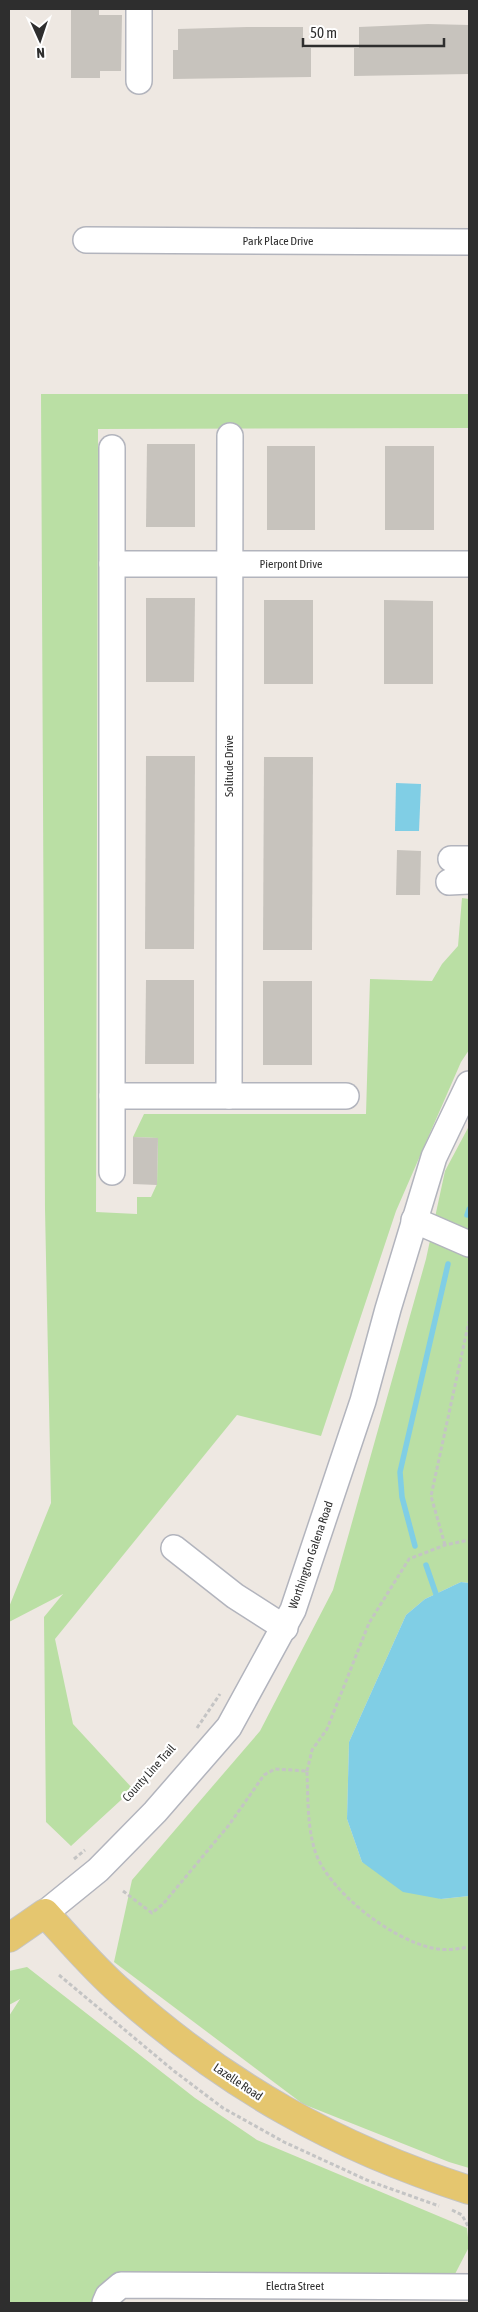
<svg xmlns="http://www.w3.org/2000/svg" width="478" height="2312" viewBox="0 0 478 2312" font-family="'Asap Condensed',sans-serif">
  <rect width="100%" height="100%" fill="#eee8e2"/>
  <g fill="#badfa4">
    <polygon points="41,394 469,394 469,428 98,429 96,1212 137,1214 137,1197 151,1197 157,1184 158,1138 133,1137 144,1114 366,1114 370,979 432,981 442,964 458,946 462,898 469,899 469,1050 461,1062 396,1211 321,1436 237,1415 55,1639 73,1724 133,1789 71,1846 46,1822 44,1617 63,1594 9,1622 9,1607 51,1503 45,1209"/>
    <polygon points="469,1126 469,1583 461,1582 425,1599 406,1615 349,1742 347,1819 362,1862 441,1899 469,1896 469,2168 449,2162 303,2104 114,1962 132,1880 260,1731 333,1590 426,1259 445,1171"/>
    <polygon points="27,1967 195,2098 257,2140 467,2228 469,2247 455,2274 138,2275 97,2303 9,2303 9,2016 20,1999 9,2005 9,1971"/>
  </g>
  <g fill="#80cee5">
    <polygon points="396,783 421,784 419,831 395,831"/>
    <polygon points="461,1582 469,1583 469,1896 441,1899 403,1892 362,1862 347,1819 349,1742 406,1615 425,1599"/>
  </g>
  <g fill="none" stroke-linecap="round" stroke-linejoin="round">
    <g stroke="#80cee5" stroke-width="5.5">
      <polyline points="467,1215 469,1209"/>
      <polyline points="415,1546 402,1497 400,1472 448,1264"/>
      <polyline points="426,1565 436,1594"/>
    </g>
  </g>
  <g fill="#c7c3bd">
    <polygon points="71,9 99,9 99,15 122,15 121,71 100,71 100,78 71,78"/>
    <polygon points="428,24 469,25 469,74 354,76 354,48 359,48 359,27"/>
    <polygon points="247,27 303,27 303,48 311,48 311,77 173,79 173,50 178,50 178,29"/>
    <polygon points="147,444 195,444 195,527 146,527"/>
    <rect x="267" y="446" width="48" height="84"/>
    <rect x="385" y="446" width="49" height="84"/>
    <polygon points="146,598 195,598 194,682 146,682"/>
    <rect x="264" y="600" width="49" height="84"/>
    <polygon points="384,600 433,601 433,684 384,684"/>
    <polygon points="146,756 195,756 194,949 145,949"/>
    <polygon points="264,757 313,757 312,950 263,950"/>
    <polygon points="397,850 421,851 420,895 396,895"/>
    <polygon points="146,980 194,980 194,1064 145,1064"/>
    <rect x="263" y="981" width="49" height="84"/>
    <polygon points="133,1137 158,1138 157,1185 133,1184"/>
  </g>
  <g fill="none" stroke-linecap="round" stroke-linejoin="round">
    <g stroke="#b2b4bd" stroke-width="28">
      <g id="minor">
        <polyline points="139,9 139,81"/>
        <polyline points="86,240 469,242"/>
        <polyline points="112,448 112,1172"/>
        <polyline points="112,564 469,564"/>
        <polyline points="451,859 469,859"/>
        <polyline points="449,882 469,881"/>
        <polyline points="112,1096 346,1096"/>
        <polyline points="229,1096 230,436"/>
        <polyline points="414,1220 469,1244"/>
        <polyline points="174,1548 235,1596 285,1628"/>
        <polyline points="45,1913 98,1870 155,1812 229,1727 293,1610 363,1401 388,1309 434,1157 469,1084"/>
        <polyline points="105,2303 108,2296 121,2285 469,2287"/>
      </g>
    </g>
    <g stroke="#c4c4c4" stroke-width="30">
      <path id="major" d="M9,1938L45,1913C70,1940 94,1969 122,1993C227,2086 335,2147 469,2190"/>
    </g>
    <g stroke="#c4c4c4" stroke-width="3" stroke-dasharray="4 2.5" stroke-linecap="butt">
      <polyline points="445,1545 431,1496 469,1321"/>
      <polyline points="197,1728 220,1694"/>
      <polyline points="307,1771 312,1750 327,1729 369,1623 409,1559 445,1545 469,1540"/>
      <polyline points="74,1859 85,1850"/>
      <path d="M123,1891L152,1913L163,1904L229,1825L264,1775L275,1769L307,1771C308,1797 307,1825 315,1851C328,1891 391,1939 432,1948C445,1951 457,1949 469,1947"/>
      <polyline points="59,1975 174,2071 223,2108 284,2142 369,2181 439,2206"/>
      <polyline points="452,2210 462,2215 469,2228"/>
    </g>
    <use href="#minor" stroke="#fff" stroke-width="25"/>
    <use href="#major" stroke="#e5c66f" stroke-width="28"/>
  </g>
  <g text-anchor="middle" stroke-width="4.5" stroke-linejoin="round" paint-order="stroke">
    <g font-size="12" fill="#2e2e2e" stroke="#fff">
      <text x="278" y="245">Park Place Drive</text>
      <text x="291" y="568">Pierpont Drive</text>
      <text transform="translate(229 766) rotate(-90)" y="4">Solitude Drive</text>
      <text transform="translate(311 1555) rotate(-71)" y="4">Worthington Galena Road</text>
      <text transform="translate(149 1773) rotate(-48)" y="4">County Line Trail</text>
      <text transform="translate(238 2082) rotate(34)" y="4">Lazelle Road</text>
      <text x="295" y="2290">Electra Street</text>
    </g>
  </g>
  <rect width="478" height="2312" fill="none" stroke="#2e2e2e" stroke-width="20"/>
  <g transform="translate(40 40) rotate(177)" stroke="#ffffff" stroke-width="4" paint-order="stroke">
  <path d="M0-4L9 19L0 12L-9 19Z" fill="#2e2e2e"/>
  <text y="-8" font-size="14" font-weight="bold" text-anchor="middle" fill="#2e2e2e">N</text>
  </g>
  <path d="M303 38v8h141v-8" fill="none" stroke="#2e2e2e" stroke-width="2.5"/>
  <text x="310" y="38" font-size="15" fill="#2e2e2e" stroke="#ffffff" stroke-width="4" paint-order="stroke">50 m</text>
</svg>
